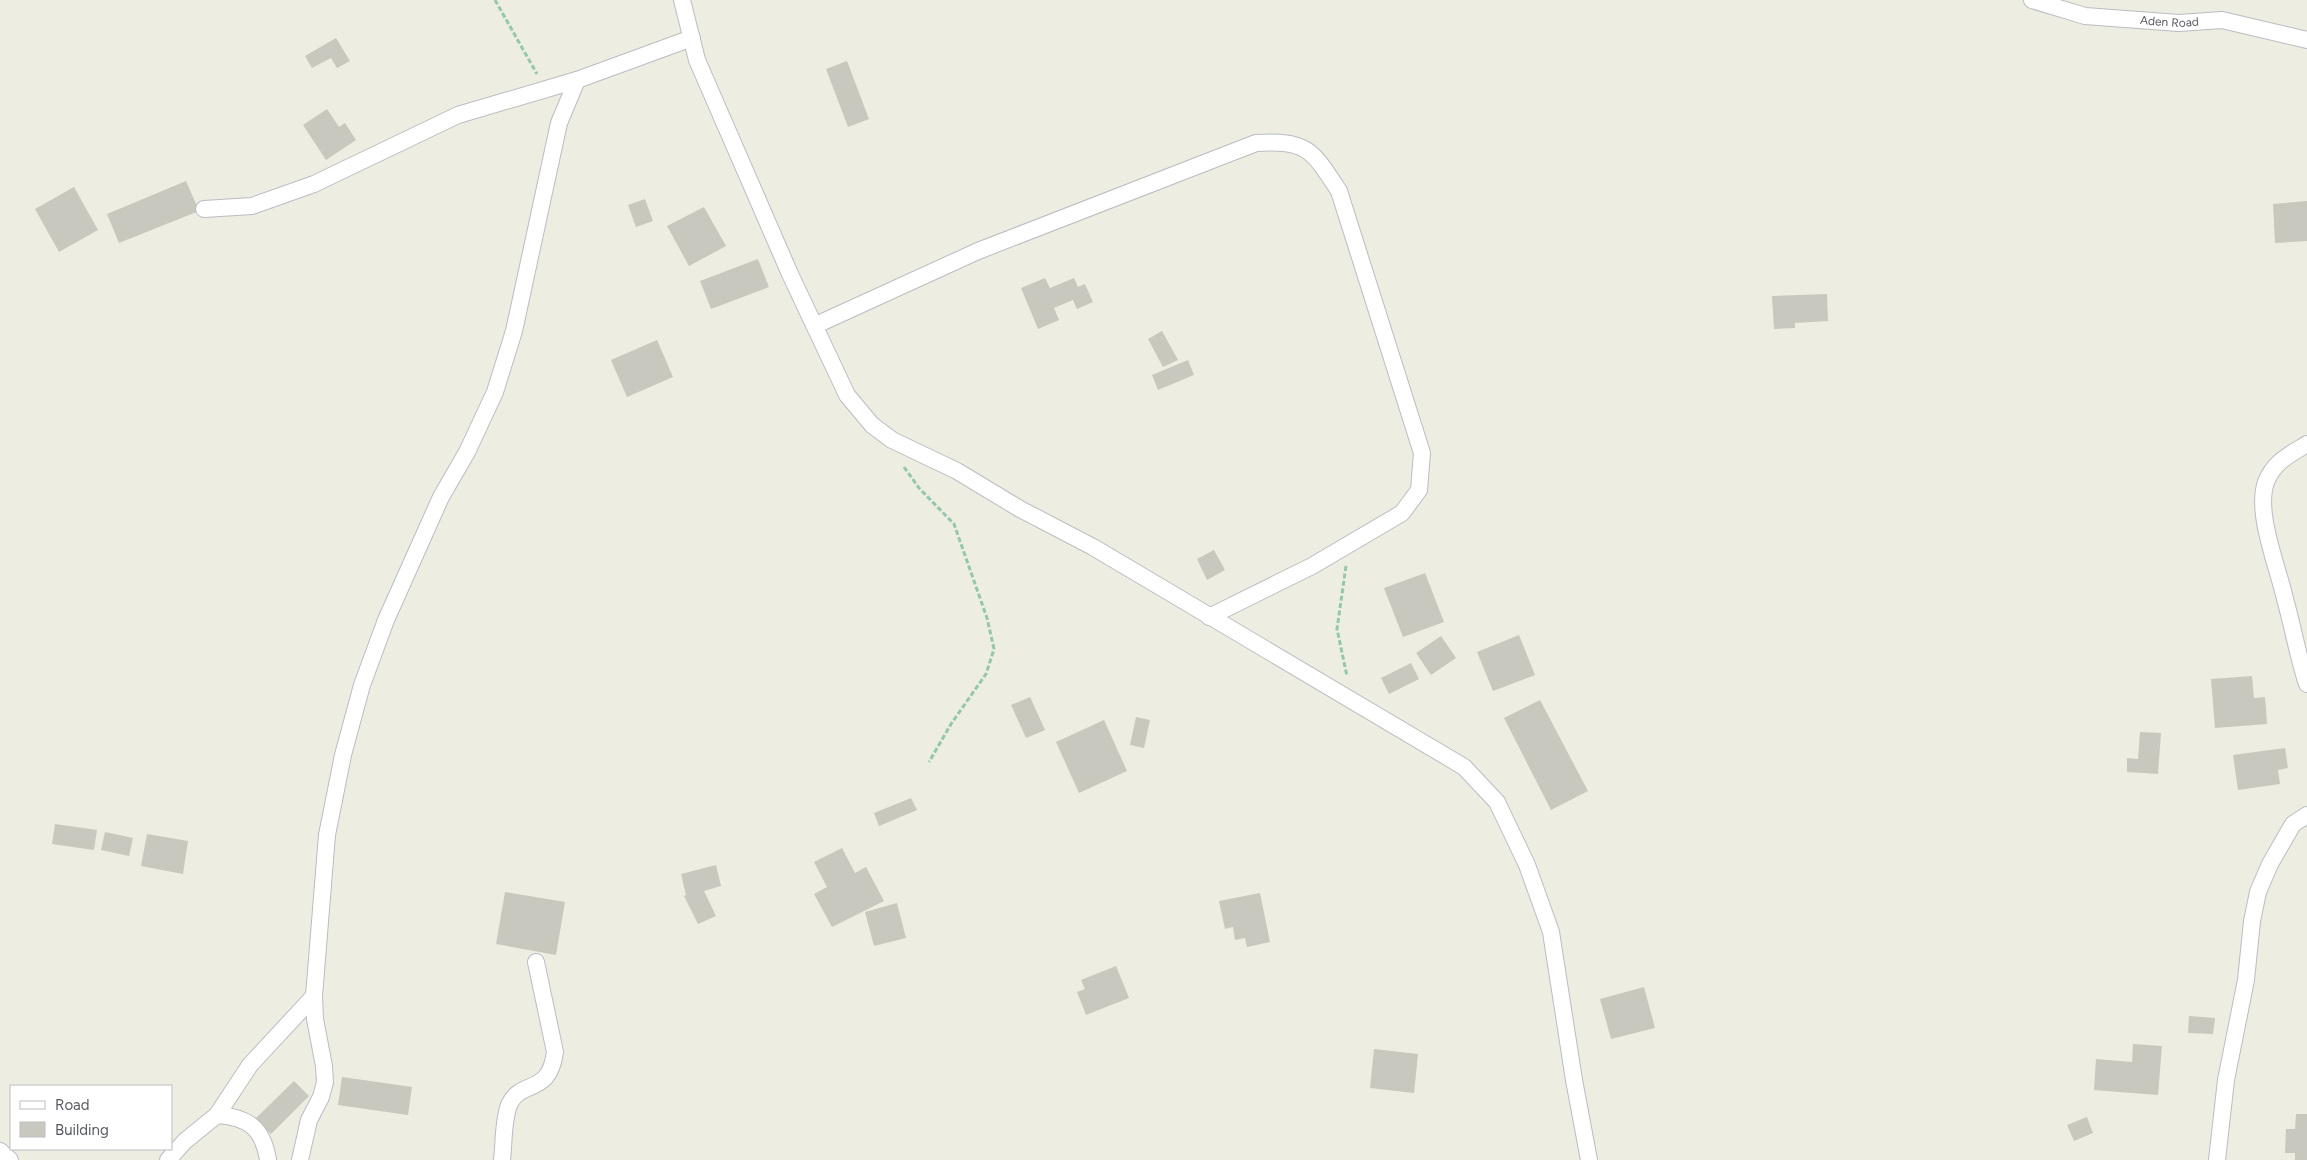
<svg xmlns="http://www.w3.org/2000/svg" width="2307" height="1160" viewBox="0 0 2307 1160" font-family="Figtree,sans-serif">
  <rect width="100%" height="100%" fill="#edede1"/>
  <g fill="#c8c8be">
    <polygon points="336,38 350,61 337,68 331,58 312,68 305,56"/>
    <polygon points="847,61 869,119 848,127 826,69"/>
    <polygon points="327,109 339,127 345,123 356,140 326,160 303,125"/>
    <polygon points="186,181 199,211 119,243 107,214"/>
    <polygon points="74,187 98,230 59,252 35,209"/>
    <polygon points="645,199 653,221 636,227 628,205"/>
    <polygon points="2307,201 2307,241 2275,243 2273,204"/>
    <polygon points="704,207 726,246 689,266 667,226"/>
    <polygon points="758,259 769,287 711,309 700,281"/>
    <polygon points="1045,278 1050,288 1074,278 1078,287 1085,284 1093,302 1077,309 1073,300 1054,308 1059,320 1038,329 1021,288"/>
    <polygon points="1827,294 1828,321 1795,323 1795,328 1774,329 1772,296"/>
    <polygon points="1162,331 1178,360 1163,367 1148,339"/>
    <polygon points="657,340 673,377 627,397 611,360"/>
    <polygon points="1188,360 1194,375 1158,390 1152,375"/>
    <polygon points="1214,550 1225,570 1207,580 1197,559"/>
    <polygon points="1425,573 1444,622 1403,637 1384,588"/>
    <polygon points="1519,635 1535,675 1493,691 1477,652"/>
    <polygon points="1441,636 1456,658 1431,675 1416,653"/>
    <polygon points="1411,663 1419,679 1389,694 1381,678"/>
    <polygon points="2252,676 2254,698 2265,697 2267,724 2215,728 2211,679"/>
    <polygon points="1030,697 1045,730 1026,738 1011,705"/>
    <polygon points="1540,700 1588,791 1551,810 1504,718"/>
    <polygon points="1136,717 1150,720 1144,748 1130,745"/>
    <polygon points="1104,720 1127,771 1079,793 1056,742"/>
    <polygon points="2140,732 2161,733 2158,774 2127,772 2127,758 2138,759"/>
    <polygon points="2285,748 2288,768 2278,770 2280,784 2238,790 2233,755"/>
    <polygon points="911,798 917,810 879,826 874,813"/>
    <polygon points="55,824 97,830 94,850 52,844"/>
    <polygon points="105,832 133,838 129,856 101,850"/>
    <polygon points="147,834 188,841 183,874 141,866"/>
    <polygon points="842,848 855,873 866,867 884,901 832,927 814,894 827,887 814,862"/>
    <polygon points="716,865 721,886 704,891 716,916 698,924 684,896 686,895 681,874"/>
    <polygon points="505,892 565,902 556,955 496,944"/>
    <polygon points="1260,893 1270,942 1247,947 1245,938 1235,940 1233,927 1225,929 1219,901"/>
    <polygon points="897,903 906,938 874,946 865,912"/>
    <polygon points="1116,966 1129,998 1086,1015 1077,992 1085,989 1081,980"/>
    <polygon points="1644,987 1655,1028 1611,1039 1600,999"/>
    <polygon points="2189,1016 2215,1018 2213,1034 2188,1033"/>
    <polygon points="2133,1044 2162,1046 2158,1095 2094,1090 2096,1059 2132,1062"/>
    <polygon points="1374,1049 1418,1054 1414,1093 1370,1088"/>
    <polygon points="342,1077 412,1087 408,1115 338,1105"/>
    <polygon points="294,1081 309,1096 271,1134 255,1119"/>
    <polygon points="2296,1114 2307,1114 2307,1160 2295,1160 2295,1153 2285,1153 2286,1129 2295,1129"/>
    <polygon points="2087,1117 2093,1133 2074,1141 2067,1125"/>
  </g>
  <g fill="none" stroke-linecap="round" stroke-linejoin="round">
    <g stroke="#bbbcc3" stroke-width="18">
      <g id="street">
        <polyline points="682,0 697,60 790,274 847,395 872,425 892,440 957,471 1020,509 1093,547 1464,767 1497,802 1527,865 1551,932 1574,1080 1589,1160"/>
        <path id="s1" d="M2032,0L2085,16L2179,23L2222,20L2307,40"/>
        <polyline points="204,209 252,206 314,184 458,115 577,80 692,38"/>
        <path d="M816,325L978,251L1256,143C1308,140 1312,150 1339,191L1422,453L1419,490L1402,513L1312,566L1209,617"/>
        <path d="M2307,444C2289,455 2274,462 2266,482C2255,513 2278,567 2285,599C2293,627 2298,657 2307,684"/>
        <polyline points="217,1115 250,1065 314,996"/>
        <polyline points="0,1151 10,1160"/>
        <path d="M168,1160L185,1141L217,1115C248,1117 263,1128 268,1160"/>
        <polyline points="300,1160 309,1120 321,1097 325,1082 324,1066 315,1019 314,996 327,835 343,755 362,685 386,620 441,497 467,452 495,392 514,331 559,123 577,80"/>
        <path d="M502,1160C504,1143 503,1121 509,1105C521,1078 549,1097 555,1052L536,962"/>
        <polyline points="2217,1160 2226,1080 2246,980 2252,921 2258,892 2270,864 2293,824 2307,815"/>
      </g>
    </g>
    <g stroke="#94c7b0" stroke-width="3" stroke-dasharray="5 2.5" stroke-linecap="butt">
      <polyline points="495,0 537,74"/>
      <polyline points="904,467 919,488 954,524 987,618 994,649 986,674 951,724 929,762"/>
      <polyline points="1346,566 1337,629 1347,676"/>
    </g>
    <use href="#street" stroke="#fff" stroke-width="16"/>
  </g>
  <g text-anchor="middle" stroke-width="4" stroke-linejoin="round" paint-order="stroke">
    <g font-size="12" fill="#595b63" stroke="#fff">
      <text dy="4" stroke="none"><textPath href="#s1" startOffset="140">Aden Road</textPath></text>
    </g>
  </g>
  <rect x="10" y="1085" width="162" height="65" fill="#ffffff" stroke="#bdbdc1"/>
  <rect x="20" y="1101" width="25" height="8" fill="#ffffff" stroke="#bdbdc1"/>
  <text x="55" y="1110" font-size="15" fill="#595b63">Road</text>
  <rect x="20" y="1122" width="25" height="15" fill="#c8c8be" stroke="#bdbdc1"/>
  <text x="55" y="1135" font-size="15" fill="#595b63">Building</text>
</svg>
